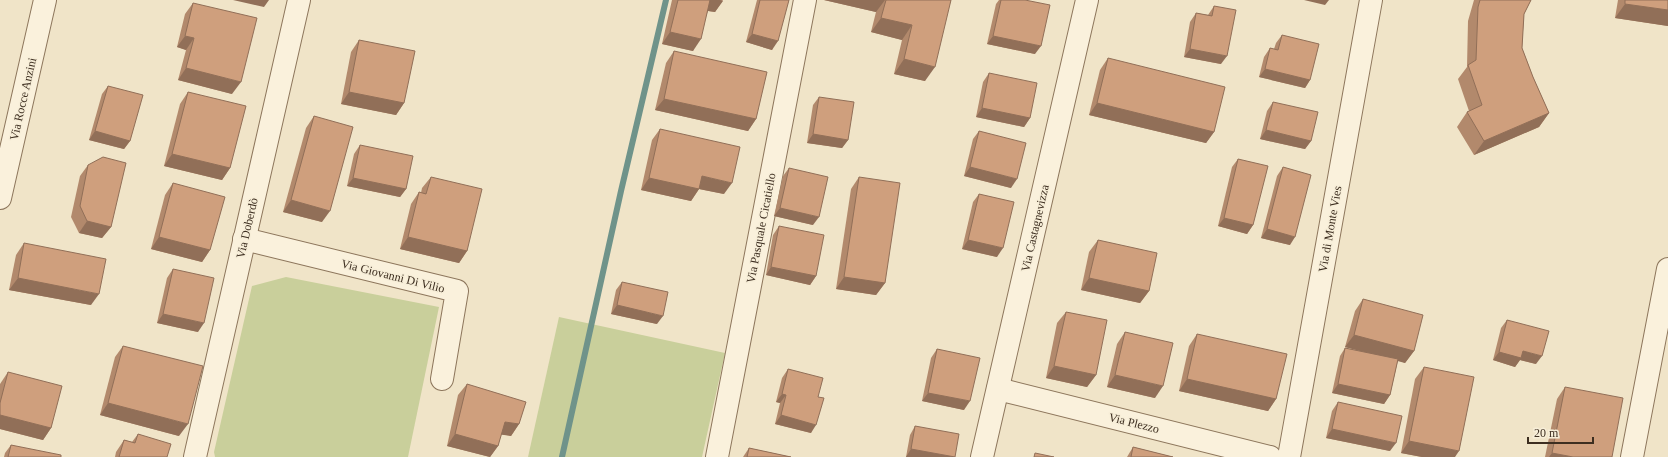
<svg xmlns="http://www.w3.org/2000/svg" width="1668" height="457" viewBox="0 0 1668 457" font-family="'Times New Roman',serif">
  <rect width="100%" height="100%" fill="#f0e4c8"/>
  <g fill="#c9cf9b">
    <polygon points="286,277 439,307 408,457 215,457 214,452 252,286"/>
    <polygon points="559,317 725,353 702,457 528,457"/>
  </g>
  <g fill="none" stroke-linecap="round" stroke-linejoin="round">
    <polyline stroke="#6f938a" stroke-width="6" points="562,457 621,191 666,0"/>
    <g stroke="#8d765c" stroke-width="24">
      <g id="minor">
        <polyline points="0,198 45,0"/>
        <polyline points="244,239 457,291 442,379"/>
        <polyline points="998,389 1270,457"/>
        <polyline points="195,457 299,0"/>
        <polyline points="717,457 805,0"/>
        <polyline points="982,457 1087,0"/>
        <polyline points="1289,457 1371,0"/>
        <polyline points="1632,457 1668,269"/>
      </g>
    </g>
    <use href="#minor" stroke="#faf1dc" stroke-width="22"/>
  </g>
  <g fill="#b2896c">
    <polygon points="672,0 723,0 715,12 708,11 693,51 662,44"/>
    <polygon points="757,0 789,0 772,50 746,42"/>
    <polygon points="824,0 951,0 925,81 894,74 902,40 871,32 876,12"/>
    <polygon points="999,0 1025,0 1035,54 987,44 996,4"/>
    <polygon points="1474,0 1531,0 1524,14 1522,48 1533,77 1549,113 1539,127 1474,155 1457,127 1467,112 1469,111 1458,79 1467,67 1468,21"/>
    <polygon points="1618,0 1668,0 1668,26 1615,18"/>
    <polygon points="193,3 232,94 178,80 186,50 177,47 185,14"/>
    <polygon points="1214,6 1221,64 1184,57 1190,22 1196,13 1208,15"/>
    <polygon points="1282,35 1310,80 1305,88 1259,77 1264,57 1270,48 1274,49 1276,43"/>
    <polygon points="359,40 404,103 396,115 341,104 351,52"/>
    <polygon points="674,51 756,119 748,131 655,110 666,63"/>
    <polygon points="1108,58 1214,132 1206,143 1089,115 1100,70"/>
    <polygon points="989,73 1030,118 1024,127 976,117 983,82"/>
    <polygon points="108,86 130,141 124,149 89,140 102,94"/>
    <polygon points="188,92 230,168 222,180 164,166 180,104"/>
    <polygon points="819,97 848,140 842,148 807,143 813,105"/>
    <polygon points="1273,102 1311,141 1305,149 1260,139 1267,111"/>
    <polygon points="314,116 322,222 283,212 306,128"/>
    <polygon points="660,129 724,194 699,189 691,201 641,190 652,140"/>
    <polygon points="979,131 1011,188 964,176 973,139"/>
    <polygon points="360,145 406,189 400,197 347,186 354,154"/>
    <polygon points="1238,159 1253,225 1247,234 1218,226 1232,167"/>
    <polygon points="88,165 111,227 102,238 79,233 71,217 80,176"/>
    <polygon points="1283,167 1290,245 1261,238 1277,176"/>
    <polygon points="789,168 813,225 774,216 783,176"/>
    <polygon points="431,177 467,251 459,263 400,249 411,204 419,192 421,193 422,188"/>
    <polygon points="859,177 885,283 876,295 836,289 851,189"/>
    <polygon points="173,183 210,250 202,262 151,249 165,195"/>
    <polygon points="979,194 997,257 962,249 973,202"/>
    <polygon points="779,226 816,276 810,285 766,275 773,235"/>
    <polygon points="1098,240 1149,291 1140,303 1081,290 1089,252"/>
    <polygon points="24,243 91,305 9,290 16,255"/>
    <polygon points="173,269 198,332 157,323 167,278"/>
    <polygon points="622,282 657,324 611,314 616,290"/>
    <polygon points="1363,299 1414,351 1405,363 1398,360 1390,395 1384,404 1332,393 1340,356 1345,348 1365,352 1345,347 1355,311"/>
    <polygon points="1066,312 1096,375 1087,387 1046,378 1057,323"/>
    <polygon points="1507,320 1536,364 1520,360 1515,367 1493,360 1501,328"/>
    <polygon points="1125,332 1155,398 1107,387 1117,344"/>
    <polygon points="1197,334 1276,399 1268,411 1179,391 1189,346"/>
    <polygon points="123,346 179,436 100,415 115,357"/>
    <polygon points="937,349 964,410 922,401 931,358"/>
    <polygon points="1424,367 1455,457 1422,457 1401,453 1415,379"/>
    <polygon points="788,369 818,397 811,433 775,424 780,403 776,402 782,378"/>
    <polygon points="8,372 51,428 43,440 0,429 0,384"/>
    <polygon points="467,384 519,424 511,436 501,434 498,446 490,457 447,446 458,395"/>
    <polygon points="1565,387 1612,457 1545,457 1557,399"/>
    <polygon points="1338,402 1390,451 1326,438 1332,411"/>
    <polygon points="915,426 955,457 906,457 910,435"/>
    <polygon points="138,434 167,457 115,457 116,452 124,440 132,442"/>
    <polygon points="11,445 61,457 4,457 5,453"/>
    <polygon points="1133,447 1173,457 1127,457"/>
    <polygon points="749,448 791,457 743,457"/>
  </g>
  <g fill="#916f58">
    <polygon points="233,0 269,0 264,7"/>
    <polygon points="709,0 720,0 723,1 715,12 702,10"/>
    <polygon points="824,0 885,0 876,12"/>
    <polygon points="1304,0 1329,0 1325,5"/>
    <polygon points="1625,4 1668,10 1668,26 1615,18"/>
    <polygon points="881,18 912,25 902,40 871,32"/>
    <polygon points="670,32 701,39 693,51 662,44"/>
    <polygon points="752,34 778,41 772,50 746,42"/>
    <polygon points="185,36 194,38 186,50 177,47"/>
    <polygon points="993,36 1041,46 1035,54 987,44"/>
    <polygon points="1190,49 1227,56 1221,64 1184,57"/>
    <polygon points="904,59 935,67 925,81 894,74"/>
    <polygon points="186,68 241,82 232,94 178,80"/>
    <polygon points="1265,69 1310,80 1305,88 1259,77"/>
    <polygon points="349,92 404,103 396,115 341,104"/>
    <polygon points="664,99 756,119 748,131 655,110"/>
    <polygon points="1097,103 1214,132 1206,143 1089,115"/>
    <polygon points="982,108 1030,118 1024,127 976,117"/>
    <polygon points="1549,113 1539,127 1474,155 1484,141"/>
    <polygon points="1266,130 1311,141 1305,149 1260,139"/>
    <polygon points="95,131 130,141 124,149 89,140"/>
    <polygon points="813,134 848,140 842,148 807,143"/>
    <polygon points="172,154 230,168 222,180 164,166"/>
    <polygon points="970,167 1017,179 1011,188 964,176"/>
    <polygon points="702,176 732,183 724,194 694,188"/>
    <polygon points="353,178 406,189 400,197 347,186"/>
    <polygon points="649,178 699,189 691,201 641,190"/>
    <polygon points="291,200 330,211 322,222 283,212"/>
    <polygon points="780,208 819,217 813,225 774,216"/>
    <polygon points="1224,218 1253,225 1247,234 1218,226"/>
    <polygon points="87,221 111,227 102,238 79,233"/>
    <polygon points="1267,229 1295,237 1290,245 1261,238"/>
    <polygon points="159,237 210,250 202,262 151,249"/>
    <polygon points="408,237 467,251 459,263 400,249"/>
    <polygon points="968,240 1003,248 997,257 962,249"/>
    <polygon points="771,267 816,276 810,285 766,275"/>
    <polygon points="844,277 885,283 876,295 836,289"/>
    <polygon points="18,278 99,294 91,305 9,290"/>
    <polygon points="1089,278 1149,291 1140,303 1081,290"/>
    <polygon points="617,305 663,316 657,324 611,314"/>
    <polygon points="163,314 204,323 198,332 157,323"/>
    <polygon points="1354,335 1414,351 1405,363 1345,347"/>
    <polygon points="1523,351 1542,356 1536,364 1520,360 1515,367 1493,360 1499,352"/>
    <polygon points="1054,366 1096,375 1087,387 1046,378"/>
    <polygon points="1115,375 1163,386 1155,398 1107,387"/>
    <polygon points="1187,379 1276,399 1268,411 1179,391"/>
    <polygon points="1338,384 1390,395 1384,404 1332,393"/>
    <polygon points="928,393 970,401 964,410 922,401"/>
    <polygon points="782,394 786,395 780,403 776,402"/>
    <polygon points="108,403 188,424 179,436 100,415"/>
    <polygon points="0,415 51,428 43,440 0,429"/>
    <polygon points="781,415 816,425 811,433 775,424"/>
    <polygon points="505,422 519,424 511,436 496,434"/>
    <polygon points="1332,429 1396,443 1390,451 1326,438"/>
    <polygon points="455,434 498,446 490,457 447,446"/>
    <polygon points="1409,441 1459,451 1455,457 1422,457 1401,453"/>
    <polygon points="911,449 955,457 906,457"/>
    <polygon points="1552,453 1573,457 1549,457"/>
  </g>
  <g fill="#cf9f7d" stroke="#916f58">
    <polygon points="678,0 710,0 701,39 670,32"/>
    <polygon points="760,0 789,0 778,41 752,34"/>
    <polygon points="886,0 951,0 935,67 904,59 912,25 881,18"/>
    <polygon points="1001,0 1025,0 1050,5 1041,46 993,36"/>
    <polygon points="1480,0 1531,0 1524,14 1522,48 1533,77 1549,113 1484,141 1467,112 1482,105 1468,65 1476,60 1478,7"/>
    <polygon points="1625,0 1668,0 1668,10 1625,4"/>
    <polygon points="193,3 257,18 241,82 186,68 194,38 185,36"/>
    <polygon points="1214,6 1236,10 1227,56 1190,49 1196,13 1212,16"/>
    <polygon points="1282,35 1319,44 1310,80 1265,69 1270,48 1278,50"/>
    <polygon points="359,40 415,51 404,103 349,92"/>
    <polygon points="674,51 767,72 756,119 664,99"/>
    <polygon points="1108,58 1225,87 1214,132 1097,103"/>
    <polygon points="989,73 1037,83 1030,118 982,108"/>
    <polygon points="108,86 143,95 130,141 95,131"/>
    <polygon points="188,92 246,106 230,168 172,154"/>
    <polygon points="819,97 854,102 848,140 813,134"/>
    <polygon points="1273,102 1318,112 1311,141 1266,130"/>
    <polygon points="314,116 353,127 330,211 291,200"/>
    <polygon points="660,129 740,147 732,183 702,176 699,189 649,178"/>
    <polygon points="979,131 1026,143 1017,179 970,167"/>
    <polygon points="360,145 413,156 406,189 353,178"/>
    <polygon points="103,157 126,163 111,227 87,221 80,206 88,165"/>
    <polygon points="1238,159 1268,166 1253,225 1224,218"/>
    <polygon points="1283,167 1311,175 1295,237 1267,229"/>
    <polygon points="789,168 828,177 819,217 780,208"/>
    <polygon points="431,177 482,189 467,251 408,237 419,192 426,194"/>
    <polygon points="859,177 900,183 885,283 844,277"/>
    <polygon points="173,183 225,197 210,250 159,237"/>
    <polygon points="979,194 1014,202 1003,248 968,240"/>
    <polygon points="779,226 824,235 816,276 771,267"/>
    <polygon points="1098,240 1157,253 1149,291 1089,278"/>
    <polygon points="24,243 106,259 99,294 18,278"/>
    <polygon points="173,269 214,278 204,323 163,314"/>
    <polygon points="622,282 668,292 663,316 617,305"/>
    <polygon points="1363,299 1423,315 1414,351 1354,335"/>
    <polygon points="1066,312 1107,320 1096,375 1054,366"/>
    <polygon points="1507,320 1549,331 1542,356 1523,351 1521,358 1499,352"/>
    <polygon points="1125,332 1173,343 1163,386 1115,375"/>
    <polygon points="1197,334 1287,354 1276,399 1187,379"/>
    <polygon points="123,346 203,366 188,424 108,403"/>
    <polygon points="1345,348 1398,359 1390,395 1338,384"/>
    <polygon points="937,349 980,358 970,401 928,393"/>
    <polygon points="1424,367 1474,377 1459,451 1409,441"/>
    <polygon points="788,369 823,378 818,397 824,398 816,425 781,415 786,395 782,394"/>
    <polygon points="8,372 62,386 51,428 0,415 0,403"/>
    <polygon points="467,384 526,402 519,424 505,422 498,446 455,434"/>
    <polygon points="1565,387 1623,398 1612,457 1573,457 1552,453"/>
    <polygon points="1338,402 1402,416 1396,443 1332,429"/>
    <polygon points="915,426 959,434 955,457 911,449"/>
    <polygon points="138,434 171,444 167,457 119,457 124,440 135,443"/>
    <polygon points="11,445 61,455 61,457 8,457"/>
    <polygon points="1133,447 1173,457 1131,457"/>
    <polygon points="749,448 791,457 747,457"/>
    <polygon points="1035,453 1054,457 1034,457"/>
  </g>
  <g text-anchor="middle" stroke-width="3" stroke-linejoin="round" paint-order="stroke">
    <g font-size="12" fill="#3d2e20" stroke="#f7eed8">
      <text transform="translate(23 99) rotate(-77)" y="4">Via Rocce Anzini</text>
      <text transform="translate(247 228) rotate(-77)" y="4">Via Doberdò</text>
      <text transform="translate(761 228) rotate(-79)" y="4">Via Pasquale Cicatiello</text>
      <text transform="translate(1035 228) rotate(-77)" y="4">Via Castagnevizza</text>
      <text transform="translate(1330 229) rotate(-80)" y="4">Via di Monte Vies</text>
      <text transform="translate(393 276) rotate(14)" y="4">Via Giovanni Di Vilio</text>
      <text transform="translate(1134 423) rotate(14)" y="4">Via Plezzo</text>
    </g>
  </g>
  <path d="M1528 437v6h65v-6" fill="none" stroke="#3d2e20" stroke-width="2"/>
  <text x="1534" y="437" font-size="12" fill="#3d2e20" stroke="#f7eed8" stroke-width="3" paint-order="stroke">20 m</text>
</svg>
